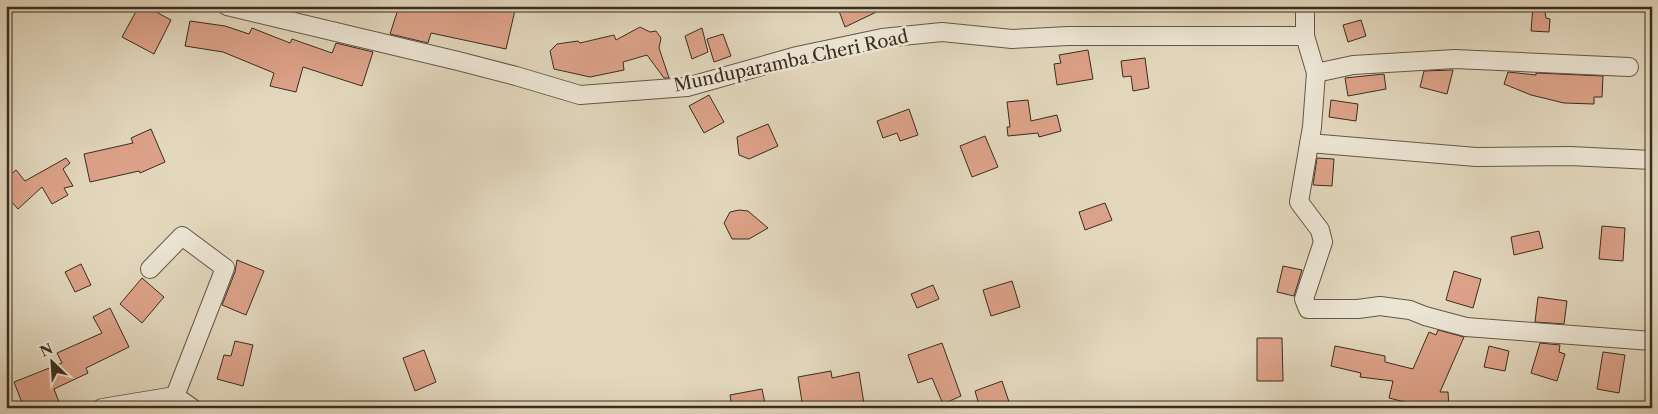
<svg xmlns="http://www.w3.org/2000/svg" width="1658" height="414" viewBox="0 0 1658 414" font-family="'Libre Caslon Text',serif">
  <rect width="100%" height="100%" fill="#e2d7bd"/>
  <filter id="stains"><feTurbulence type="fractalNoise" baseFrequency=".004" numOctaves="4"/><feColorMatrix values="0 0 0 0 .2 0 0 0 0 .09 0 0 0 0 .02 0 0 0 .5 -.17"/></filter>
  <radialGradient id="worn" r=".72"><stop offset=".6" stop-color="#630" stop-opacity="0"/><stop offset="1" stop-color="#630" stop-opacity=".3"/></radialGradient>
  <g fill="#dca289" stroke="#3a2d1f">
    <polygon points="139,6 145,6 171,20 154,54 122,37"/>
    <polygon points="399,6 516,6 506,49 431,33 428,43 390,34"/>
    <polygon points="850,6 889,6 845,27 839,11"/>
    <polygon points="1533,6 1544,6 1546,18 1550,19 1549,32 1531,31"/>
    <polygon points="1361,20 1366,36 1348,42 1343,25"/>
    <polygon points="190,21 225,26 249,34 252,28 290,43 292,39 332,53 336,43 373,52 362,86 303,67 296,92 270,86 274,73 223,52 185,46"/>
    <polygon points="640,27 650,32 656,31 661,38 659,48 669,78 664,78 647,55 623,62 624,70 590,77 554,69 550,51 557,44 578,41 580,43 614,35 616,40"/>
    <polygon points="702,28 708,52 692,59 685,36"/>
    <polygon points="723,34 731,56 714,62 707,39"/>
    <polygon points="1088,50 1093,79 1057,85 1054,64 1061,63 1059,55"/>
    <polygon points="1145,58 1149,88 1133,91 1131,76 1123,77 1121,61"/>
    <polygon points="1453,70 1447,94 1420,87 1424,71"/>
    <polygon points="1508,72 1536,75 1536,73 1603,76 1602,97 1594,97 1594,104 1564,103 1531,95 1504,84"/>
    <polygon points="1384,74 1386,89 1348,96 1345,78"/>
    <polygon points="709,95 724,122 704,133 689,106"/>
    <polygon points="1028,100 1031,121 1057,115 1061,131 1039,137 1038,133 1008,136 1007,127 1010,127 1007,102"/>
    <polygon points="1331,100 1358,104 1356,121 1329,117"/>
    <polygon points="909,109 918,135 900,141 897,133 883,138 877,121"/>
    <polygon points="768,124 778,146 749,159 739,155 737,137"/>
    <polygon points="151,129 165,162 140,173 139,171 90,182 84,154 133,143 131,138"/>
    <polygon points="985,136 998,167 972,177 960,146"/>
    <polygon points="66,158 70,163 63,169 73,186 64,188 68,195 52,204 42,187 18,209 6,196 6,179 16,170 25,181"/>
    <polygon points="1317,158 1334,159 1332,186 1313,185"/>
    <polygon points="1105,203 1112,220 1085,230 1079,212"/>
    <polygon points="739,210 748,211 768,228 749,239 732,239 724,223 730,212"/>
    <polygon points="1602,226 1625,228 1623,261 1599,259"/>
    <polygon points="1539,231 1543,248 1514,255 1511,237"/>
    <polygon points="237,260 264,271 246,315 222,305 235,272"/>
    <polygon points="81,264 91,285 75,292 65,272"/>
    <polygon points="1283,266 1302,270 1294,296 1277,292"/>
    <polygon points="1454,271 1481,279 1473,308 1446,300"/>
    <polygon points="142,278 164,297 142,323 120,304"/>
    <polygon points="1012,281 1020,307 991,316 983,290"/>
    <polygon points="933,285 939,299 917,308 911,294"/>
    <polygon points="1538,297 1567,301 1564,324 1535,322"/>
    <polygon points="110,308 129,347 86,368 88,373 54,389 59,402 43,408 24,408 14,382 62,363 57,353 102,333 93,317"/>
    <polygon points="1438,330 1464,337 1440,392 1448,392 1449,408 1428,408 1389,398 1393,381 1360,377 1361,373 1331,366 1335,346 1385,356 1385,362 1413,369 1429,332 1436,335"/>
    <polygon points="1257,338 1282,338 1283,381 1257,381"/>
    <polygon points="235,341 253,345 243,386 217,379 224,355 231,356"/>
    <polygon points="942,343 961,396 943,404 932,378 918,383 908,355"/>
    <polygon points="1540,343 1560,345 1559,352 1565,354 1557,381 1531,373"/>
    <polygon points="1489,346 1509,351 1505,371 1484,367"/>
    <polygon points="424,350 436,382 415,391 403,358"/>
    <polygon points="1603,352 1625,355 1619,393 1597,389"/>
    <polygon points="831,371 832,378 859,372 864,404 844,408 803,408 798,377"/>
    <polygon points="1002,381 1010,405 1001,408 980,408 975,391"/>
    <polygon points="762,389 766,408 732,408 730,395"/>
  </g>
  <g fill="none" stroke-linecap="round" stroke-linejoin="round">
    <g stroke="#645846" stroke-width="20">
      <g id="minor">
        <polyline points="227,6 458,61 516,76 580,95 687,87 797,56 882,38 942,32 1012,39 1068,36 1305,36"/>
        <polyline points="1305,6 1305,36 1316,73 1312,127 1299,202 1320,230 1323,242 1304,299 1308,309 1358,309 1380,306 1410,310 1425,316 1466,327 1652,341"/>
        <polyline points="1316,73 1353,65 1455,59 1629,67"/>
        <polyline points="1309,143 1476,157 1570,156 1652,160"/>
        <polyline points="150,269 182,236 225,268 175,396"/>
        <polyline points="102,408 175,396 192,408"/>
      </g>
    </g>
    <use href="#minor" stroke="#ece5d4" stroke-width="18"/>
  </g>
  <g text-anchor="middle" stroke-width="5" stroke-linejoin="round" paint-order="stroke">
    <g font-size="18" fill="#3a2d1f" stroke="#ece5d4">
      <text transform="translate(791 61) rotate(-12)" y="6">Munduparamba Cheri Road</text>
    </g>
  </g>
  <rect width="1658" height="414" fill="none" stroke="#e2d7bd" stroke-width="25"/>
  <rect x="8" y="8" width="1643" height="399" fill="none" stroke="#3a2d1f" stroke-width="2.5"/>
  <rect x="12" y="12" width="1633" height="389" fill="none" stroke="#3a2d1f"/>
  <g transform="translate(52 362) rotate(335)" stroke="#ece5d4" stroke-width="4" paint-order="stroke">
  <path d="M0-4L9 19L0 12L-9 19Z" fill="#3a2d1f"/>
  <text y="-8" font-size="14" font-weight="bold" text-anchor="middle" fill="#3a2d1f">N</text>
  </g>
  <rect width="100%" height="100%" filter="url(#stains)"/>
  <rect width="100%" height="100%" fill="url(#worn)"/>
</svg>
